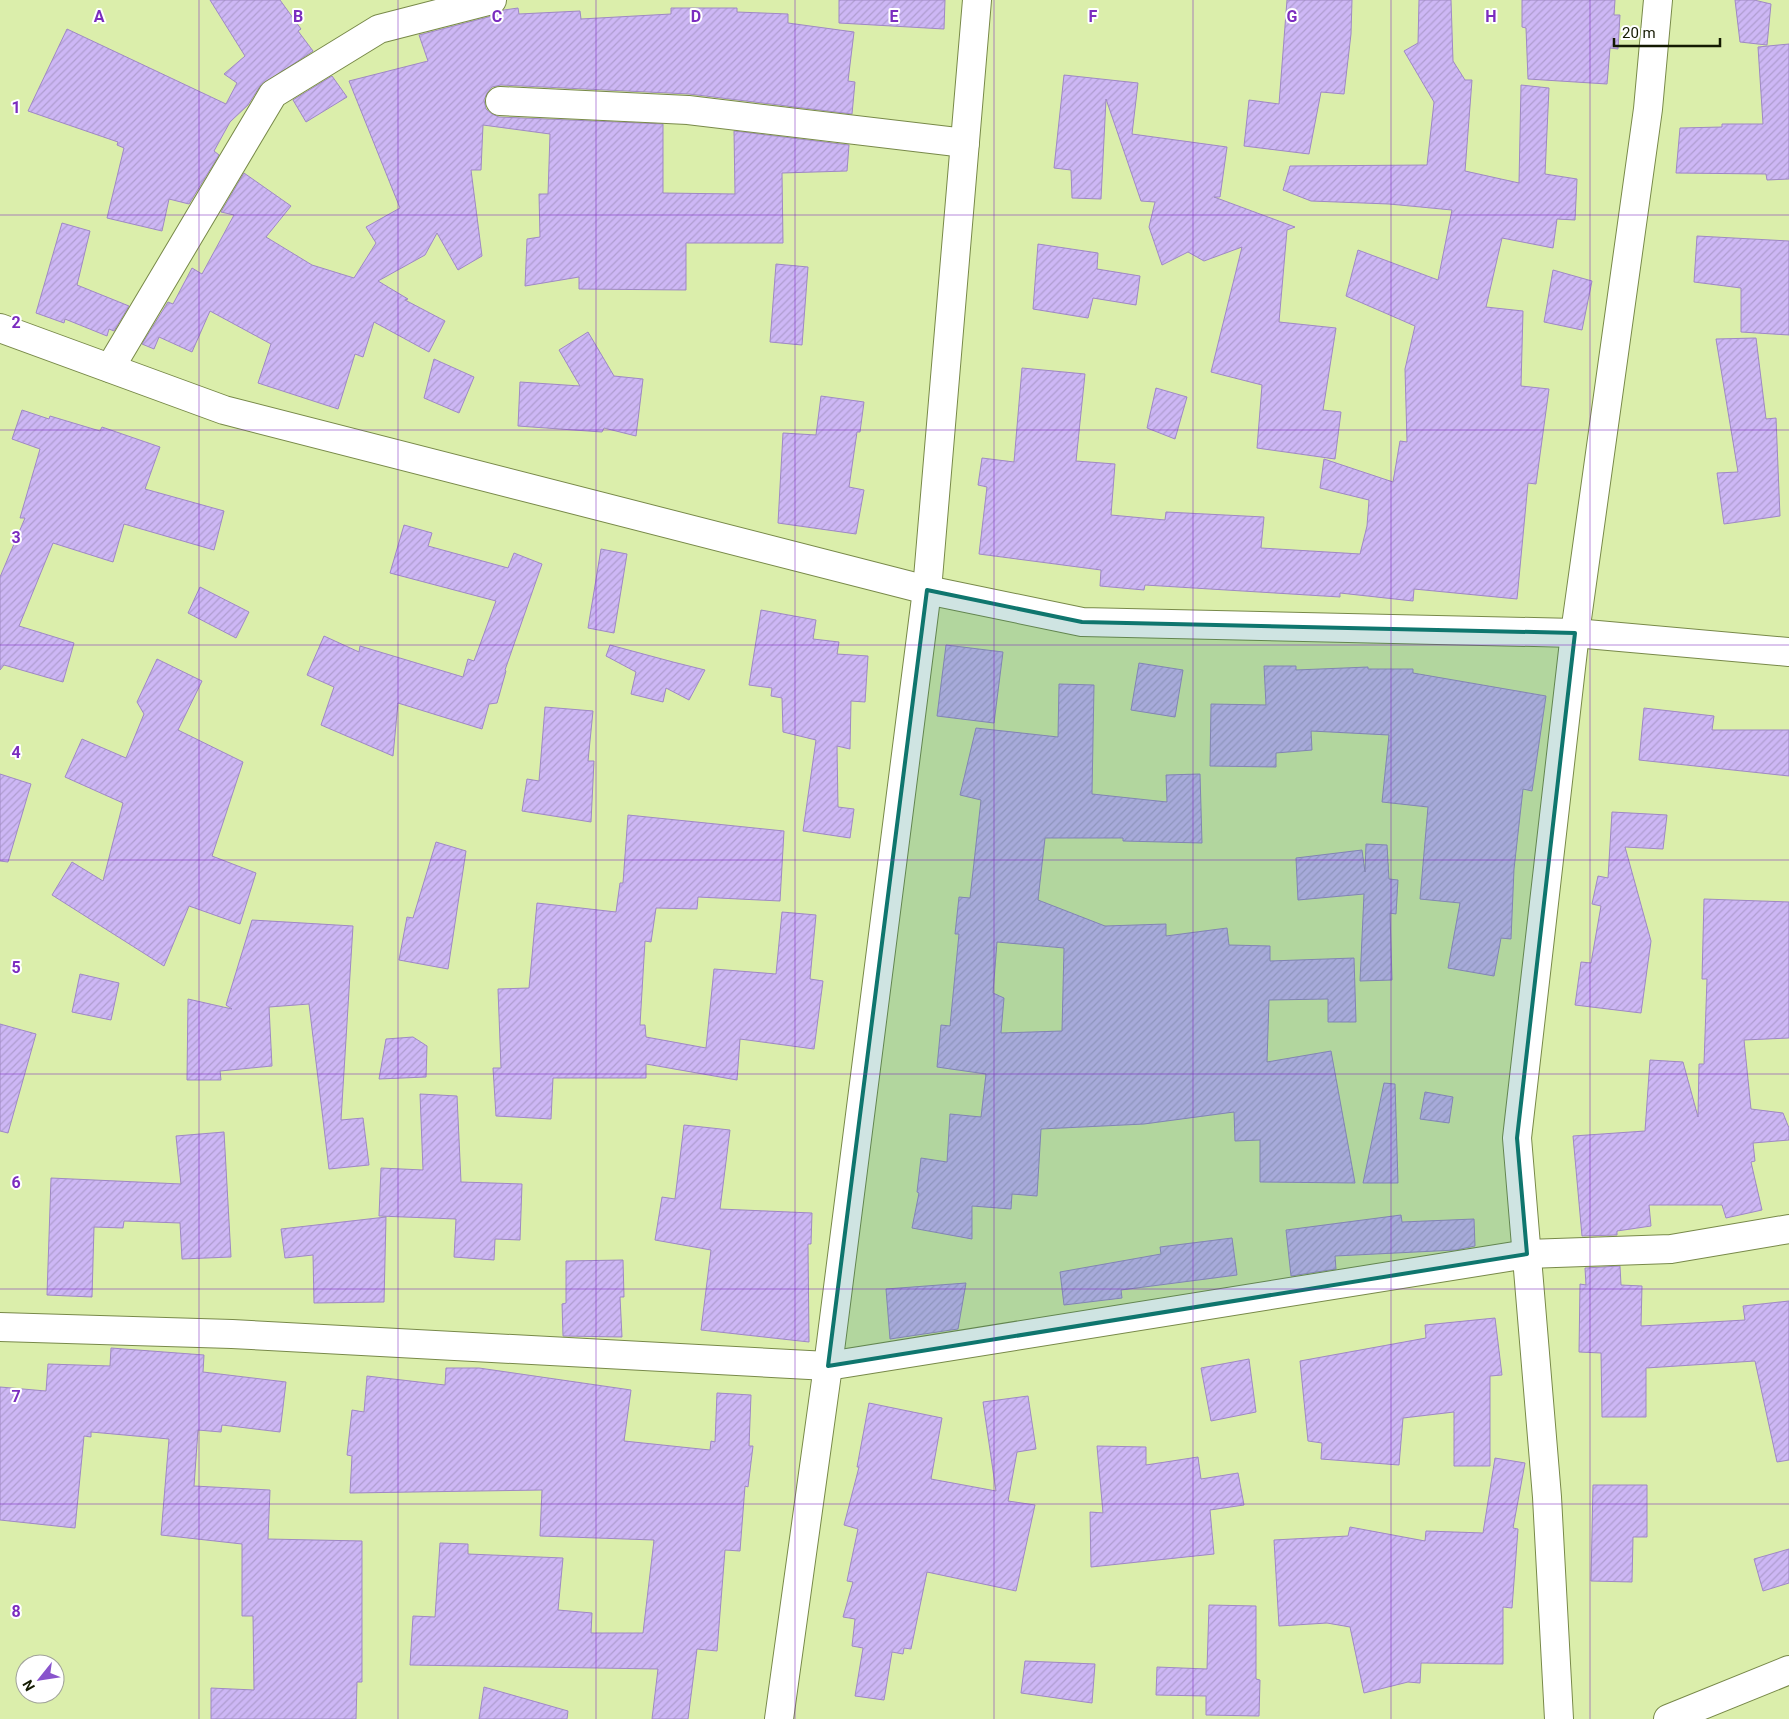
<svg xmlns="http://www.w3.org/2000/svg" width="1789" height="1719" viewBox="0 0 1789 1719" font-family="Roboto,sans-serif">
  <defs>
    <pattern id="building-hatch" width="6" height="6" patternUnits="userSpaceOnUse" patternTransform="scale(1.25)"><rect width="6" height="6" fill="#cdb7f5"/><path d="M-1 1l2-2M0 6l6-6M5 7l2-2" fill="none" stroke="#af9dd0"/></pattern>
  </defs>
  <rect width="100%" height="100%" fill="#dbeeab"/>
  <g fill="url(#building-hatch)" stroke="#9f89c4" fill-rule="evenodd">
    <polygon points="210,0 280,0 301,29 298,31 313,51 260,86 248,105 230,122 214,151 219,155 189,204 169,199 162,231 107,218 124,148 117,145 118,142 28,111 67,29 226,104 237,83 224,74 245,56"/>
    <polygon points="839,0 945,0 944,29 839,23"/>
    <polygon points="1287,0 1352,0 1351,34 1344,94 1321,92 1309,154 1244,146 1249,100 1279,104"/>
    <polygon points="1419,0 1451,0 1453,61 1465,80 1472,80 1465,171 1519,183 1521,85 1549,88 1545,174 1577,179 1575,220 1557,219 1553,248 1502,238 1486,307 1523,311 1521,386 1549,389 1536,484 1528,483 1517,599 1414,589 1413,601 1340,593 1340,597 1145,585 1144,590 1100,586 1101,570 979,554 987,487 978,485 982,458 1014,462 1022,368 1085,374 1076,461 1115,464 1111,515 1165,520 1166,512 1264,517 1261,548 1360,554 1367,526 1369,500 1320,488 1324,459 1393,482 1400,441 1407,442 1405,369 1415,326 1346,296 1358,250 1438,280 1452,210 1389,204 1311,201 1283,190 1290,166 1427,165 1434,102 1404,51 1418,43"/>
    <polygon points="1522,0 1615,0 1614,15 1620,15 1618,49 1610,48 1607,84 1528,79 1526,28 1522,27"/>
    <polygon points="1735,0 1754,0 1771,4 1767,45 1740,42"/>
    <polygon points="518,8 519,14 580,11 581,19 671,14 671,8 737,8 737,12 788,14 788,23 854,32 848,81 855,82 852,114 689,94 501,85 492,87 487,93 484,100 486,109 492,114 499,117 663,124 663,193 735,194 734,131 849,145 847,171 782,173 783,243 686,243 686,290 579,289 579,277 525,286 527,239 540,237 539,194 548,194 550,134 483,125 481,170 471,170 482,256 458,270 437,233 425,255 378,281 408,299 405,300 445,321 429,352 374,322 363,357 355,354 338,409 258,383 271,344 210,311 192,352 159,337 154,349 142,344 168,302 173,304 192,268 202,274 234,215 221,212 244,173 291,206 266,237 312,265 354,278 376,243 366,227 400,208 349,81 428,61 419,35 496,15 504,10"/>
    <polygon points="1789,44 1789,179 1767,180 1766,174 1676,173 1680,128 1722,127 1722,124 1763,124 1758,47"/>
    <polygon points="1064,75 1138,83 1132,134 1227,147 1220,197 1214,197 1295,227 1287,230 1279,322 1336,328 1323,410 1341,412 1335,459 1257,448 1262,385 1211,372 1242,247 1204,261 1188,252 1162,265 1149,227 1155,202 1141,201 1106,99 1101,199 1072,198 1071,170 1054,168"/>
    <polygon points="332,76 347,97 306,122 293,100"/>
    <polygon points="62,223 90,231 77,285 129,306 114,331 109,329 107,336 65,319 64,323 36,313"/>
    <polygon points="1697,236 1789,241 1789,335 1741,332 1741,288 1694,282"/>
    <polygon points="1038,244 1098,253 1097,269 1140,276 1136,305 1093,298 1088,318 1033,309"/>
    <polygon points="776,264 808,267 802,345 770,342"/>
    <polygon points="1553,270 1592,281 1582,330 1544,322"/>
    <polygon points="588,332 614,376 643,379 636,436 604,428 602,432 518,426 520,382 580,386 559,350"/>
    <polygon points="1756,338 1766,419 1776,418 1780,516 1724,524 1717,473 1738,472 1716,339"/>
    <polygon points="434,359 474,377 459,413 424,398"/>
    <polygon points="1156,388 1187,397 1175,439 1147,428"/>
    <polygon points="821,396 864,402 860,432 857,432 849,487 864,490 856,534 778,523 783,433 816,435"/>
    <polygon points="22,410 49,419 50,416 100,431 102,427 160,447 145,489 224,511 214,550 124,524 113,562 53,543 19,626 74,643 63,682 4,665 0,670 0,577 25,518 20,518 40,449 12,439"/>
    <polygon points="404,525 432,533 428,546 508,568 514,553 542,564 505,670 506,671 497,703 489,704 482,729 398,703 393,756 321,725 334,687 307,675 324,636 359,652 360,646 463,677 468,659 474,661 496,601 390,573"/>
    <polygon points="601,549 627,554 614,633 588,628"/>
    <polygon points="200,587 249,612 236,638 188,613"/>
    <polygon points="761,610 816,620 813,639 839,642 837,654 868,656 865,702 851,701 850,749 837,746 838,807 854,809 850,838 803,831 816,740 783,732 782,698 771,696 772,688 749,685"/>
    <polygon points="610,645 673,662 705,670 689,700 666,688 663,702 631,694 636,672 606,656"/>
    <polygon points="946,645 1003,652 994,723 937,716"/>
    <polygon points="157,659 202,681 178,730 243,762 212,856 256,873 240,924 189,906 164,966 52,895 72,862 103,881 123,803 65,777 82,739 126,758 144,714 137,702"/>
    <polygon points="1139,663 1183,670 1175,717 1131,710"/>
    <polygon points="1264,666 1296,666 1296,670 1368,667 1368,669 1413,669 1413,673 1546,696 1532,791 1523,789 1514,869 1511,939 1501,938 1494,976 1448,968 1460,903 1420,899 1428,807 1382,802 1389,735 1311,731 1312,750 1276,753 1276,767 1210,766 1211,704 1266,705"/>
    <path d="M1059,684L1094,685L1092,794L1167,802L1166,775L1200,774L1202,843L1123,841V838H1045L1038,900L1105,926L1166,924V936L1227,928L1229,945L1270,946V961L1354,958L1356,1022H1328V999L1269,1000L1267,1062L1331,1051L1355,1183L1260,1182V1140L1235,1141L1234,1112L1144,1124L1041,1129L1037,1196L1012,1194L1011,1209L972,1206V1239L912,1228L919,1193L917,1192L921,1158L947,1162L950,1114L981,1117L986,1074L937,1067L941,1025L950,1026L959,934H955L959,897L970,898L981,800L960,795L976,728L1058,737ZM997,942L1064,948L1062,1031L1001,1033L1004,998L993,993Z"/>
    <polygon points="545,707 593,711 588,761 594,761 591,822 522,811 527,779 539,781"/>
    <polygon points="1644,708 1714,716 1712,730 1789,730 1789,776 1639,760"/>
    <polygon points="0,774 31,784 8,862 0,861"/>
    <polygon points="1612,812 1667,815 1663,849 1625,847 1651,941 1641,1013 1575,1005 1581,962 1591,963 1601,906 1592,904 1598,876 1608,878"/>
    <polygon points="628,815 784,831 780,901 698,897 697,909 656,908 651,942 645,941 640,1025 645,1025 646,1037 706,1048 714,969 776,974 782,912 816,915 810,979 823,981 814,1049 740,1039 737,1080 646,1064 646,1078 553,1078 551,1119 496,1116 493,1068 501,1068 498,989 529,988 537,903 616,912 620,883 623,883"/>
    <polygon points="436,842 466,851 448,969 399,960 407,917 413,918"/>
    <polygon points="1366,844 1387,845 1389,879 1398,880 1396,914 1390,913 1392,980 1360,981 1364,894 1298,900 1296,858 1362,850 1365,872"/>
    <polygon points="1704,899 1789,902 1789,1038 1744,1040 1751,1109 1783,1113 1789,1128 1789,1140 1753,1143 1755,1161 1751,1162 1762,1210 1726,1218 1722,1205 1649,1205 1651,1226 1617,1231 1617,1235 1582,1236 1573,1136 1645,1131 1650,1060 1683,1062 1698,1117 1699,1064 1704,1064 1707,979 1702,979"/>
    <polygon points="252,920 353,926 341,1120 363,1118 369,1165 329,1169 309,1004 269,1007 272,1066 220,1071 221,1080 187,1080 188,999 232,1009 226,1005"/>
    <polygon points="80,974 119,983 111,1020 72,1012"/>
    <polygon points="0,1024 36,1034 8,1133 0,1131"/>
    <polygon points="413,1037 427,1046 426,1077 379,1079 386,1039"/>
    <polygon points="1384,1083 1395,1084 1398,1183 1363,1183"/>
    <polygon points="1425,1092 1453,1097 1449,1123 1420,1119"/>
    <polygon points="420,1094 457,1096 461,1182 522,1184 520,1240 495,1239 494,1260 454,1257 456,1219 379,1216 381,1168 423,1170"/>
    <polygon points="684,1125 730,1130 720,1209 812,1213 811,1244 808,1244 809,1342 701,1330 711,1250 655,1240 662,1197 675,1199"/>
    <polygon points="224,1132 231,1257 182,1259 180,1223 124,1221 123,1228 94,1227 92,1297 47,1295 51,1178 181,1184 176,1136"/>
    <polygon points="1401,1215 1402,1222 1474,1219 1475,1246 1456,1250 1335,1256 1336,1269 1291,1276 1286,1230"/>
    <polygon points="386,1217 384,1302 314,1303 313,1255 285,1258 281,1229"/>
    <polygon points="1232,1238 1237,1275 1121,1290 1122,1298 1064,1305 1060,1272 1161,1254 1160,1247"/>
    <polygon points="623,1260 624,1297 620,1297 622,1337 563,1336 562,1304 566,1303 566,1261"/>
    <polygon points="1620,1266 1621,1285 1642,1286 1641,1326 1745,1320 1743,1306 1789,1301 1789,1460 1777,1462 1755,1361 1646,1368 1646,1417 1602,1417 1601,1353 1579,1352 1580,1284 1586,1285 1585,1268"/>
    <polygon points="966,1283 958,1329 890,1339 886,1289"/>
    <polygon points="1495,1318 1502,1375 1490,1376 1490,1466 1454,1466 1454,1412 1403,1418 1399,1465 1321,1459 1322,1443 1308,1441 1300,1361 1426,1338 1425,1325"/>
    <polygon points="111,1348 204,1355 203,1372 286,1382 280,1432 222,1425 221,1432 198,1430 194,1486 270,1490 268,1539 362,1541 362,1682 357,1682 356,1719 211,1719 211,1688 254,1690 253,1616 242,1616 242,1544 161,1535 169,1439 91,1432 91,1437 84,1436 75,1528 0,1520 0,1387 46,1391 48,1364 110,1366"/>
    <polygon points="1249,1359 1256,1412 1211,1421 1201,1368"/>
    <polygon points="446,1368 479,1368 631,1390 624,1441 710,1450 711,1441 715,1442 717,1393 751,1395 749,1446 753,1446 748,1487 745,1486 740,1551 725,1550 717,1651 697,1649 688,1719 652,1719 658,1669 410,1665 413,1616 435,1617 440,1543 468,1544 468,1554 563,1558 558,1610 592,1613 591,1633 643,1633 654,1540 540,1536 542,1490 350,1493 352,1456 347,1455 352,1410 364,1412 367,1376 445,1385"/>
    <polygon points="1028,1396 1036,1449 1017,1452 1008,1501 1035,1505 1016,1591 927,1572 911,1649 904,1648 903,1654 892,1652 884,1700 855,1696 863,1648 852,1646 855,1619 843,1617 853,1582 847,1581 858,1529 844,1525 859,1467 857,1467 869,1403 942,1418 931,1479 996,1491 983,1402"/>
    <polygon points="1097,1446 1146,1447 1146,1465 1198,1457 1201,1479 1238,1473 1244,1505 1210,1510 1214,1554 1091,1567 1090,1512 1103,1513"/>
    <polygon points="1495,1458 1525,1463 1513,1528 1518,1529 1512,1608 1503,1607 1503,1664 1421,1663 1420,1683 1408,1682 1364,1693 1350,1627 1327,1623 1279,1626 1274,1540 1348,1536 1350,1527 1425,1541 1426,1531 1483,1533"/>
    <polygon points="1593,1485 1647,1485 1647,1537 1633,1537 1632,1582 1591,1581"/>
    <polygon points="1789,1549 1789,1583 1763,1591 1754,1559"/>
    <polygon points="1209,1605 1256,1606 1256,1679 1260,1680 1259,1716 1206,1715 1206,1696 1156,1695 1157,1667 1207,1669"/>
    <polygon points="1025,1661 1095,1664 1092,1703 1021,1693"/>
    <polygon points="484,1687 568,1711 567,1719 479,1719"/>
  </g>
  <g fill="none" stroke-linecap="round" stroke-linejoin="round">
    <g stroke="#788949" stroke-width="30">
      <g id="minor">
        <polyline points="500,101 688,110 965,143"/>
        <polyline points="0,328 224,410 927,590 1082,622 1575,633 1789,652"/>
        <polyline points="110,368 273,94 379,29 492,0"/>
        <polyline points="0,1327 232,1334 828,1366 1527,1254 1671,1249 1789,1229"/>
        <polyline points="779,1719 828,1366 927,590 977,0"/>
        <polyline points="1559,1719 1547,1497 1517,1138 1575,633 1648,109 1658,0"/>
        <polyline points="1668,1719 1789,1670"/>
      </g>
    </g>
    <use href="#minor" stroke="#fff" stroke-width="28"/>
  </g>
  <path fill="#0f766e" fill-opacity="0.2" stroke="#0f766e" stroke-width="4" stroke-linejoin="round" d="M927,590L1082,622L1575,633L1517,1138L1527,1254L828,1366Z"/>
  <path fill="none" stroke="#7b2cbf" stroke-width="1" stroke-opacity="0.55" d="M199,0V1719M398,0V1719M596,0V1719M795,0V1719M994,0V1719M1193,0V1719M1391,0V1719M1590,0V1719M0,215H1789M0,430H1789M0,645H1789M0,860H1789M0,1074H1789M0,1289H1789M0,1504H1789"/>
  <g font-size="16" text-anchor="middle" font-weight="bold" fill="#7b2cbf" stroke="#fff" stroke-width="4" stroke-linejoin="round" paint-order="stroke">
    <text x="99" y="22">A</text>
    <text x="298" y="22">B</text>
    <text x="497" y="22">C</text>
    <text x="696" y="22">D</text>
    <text x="894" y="22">E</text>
    <text x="1093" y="22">F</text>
    <text x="1292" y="22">G</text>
    <text x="1491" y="22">H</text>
    <text x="16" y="113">1</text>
    <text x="16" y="328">2</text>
    <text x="16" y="543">3</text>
    <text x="16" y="758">4</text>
    <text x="16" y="973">5</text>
    <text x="16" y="1188">6</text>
    <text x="16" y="1402">7</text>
    <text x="16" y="1617">8</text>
  </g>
  <g transform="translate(40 1679) rotate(240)"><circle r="24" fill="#ffffff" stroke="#a1a39a"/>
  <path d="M0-4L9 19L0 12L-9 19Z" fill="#8954cc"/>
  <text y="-8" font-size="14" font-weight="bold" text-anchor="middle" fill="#141a02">N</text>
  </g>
  <path d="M1614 38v8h106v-8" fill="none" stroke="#141a02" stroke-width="2.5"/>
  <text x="1622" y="38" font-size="15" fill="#141a02" stroke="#ffffff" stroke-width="4" paint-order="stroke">20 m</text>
</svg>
